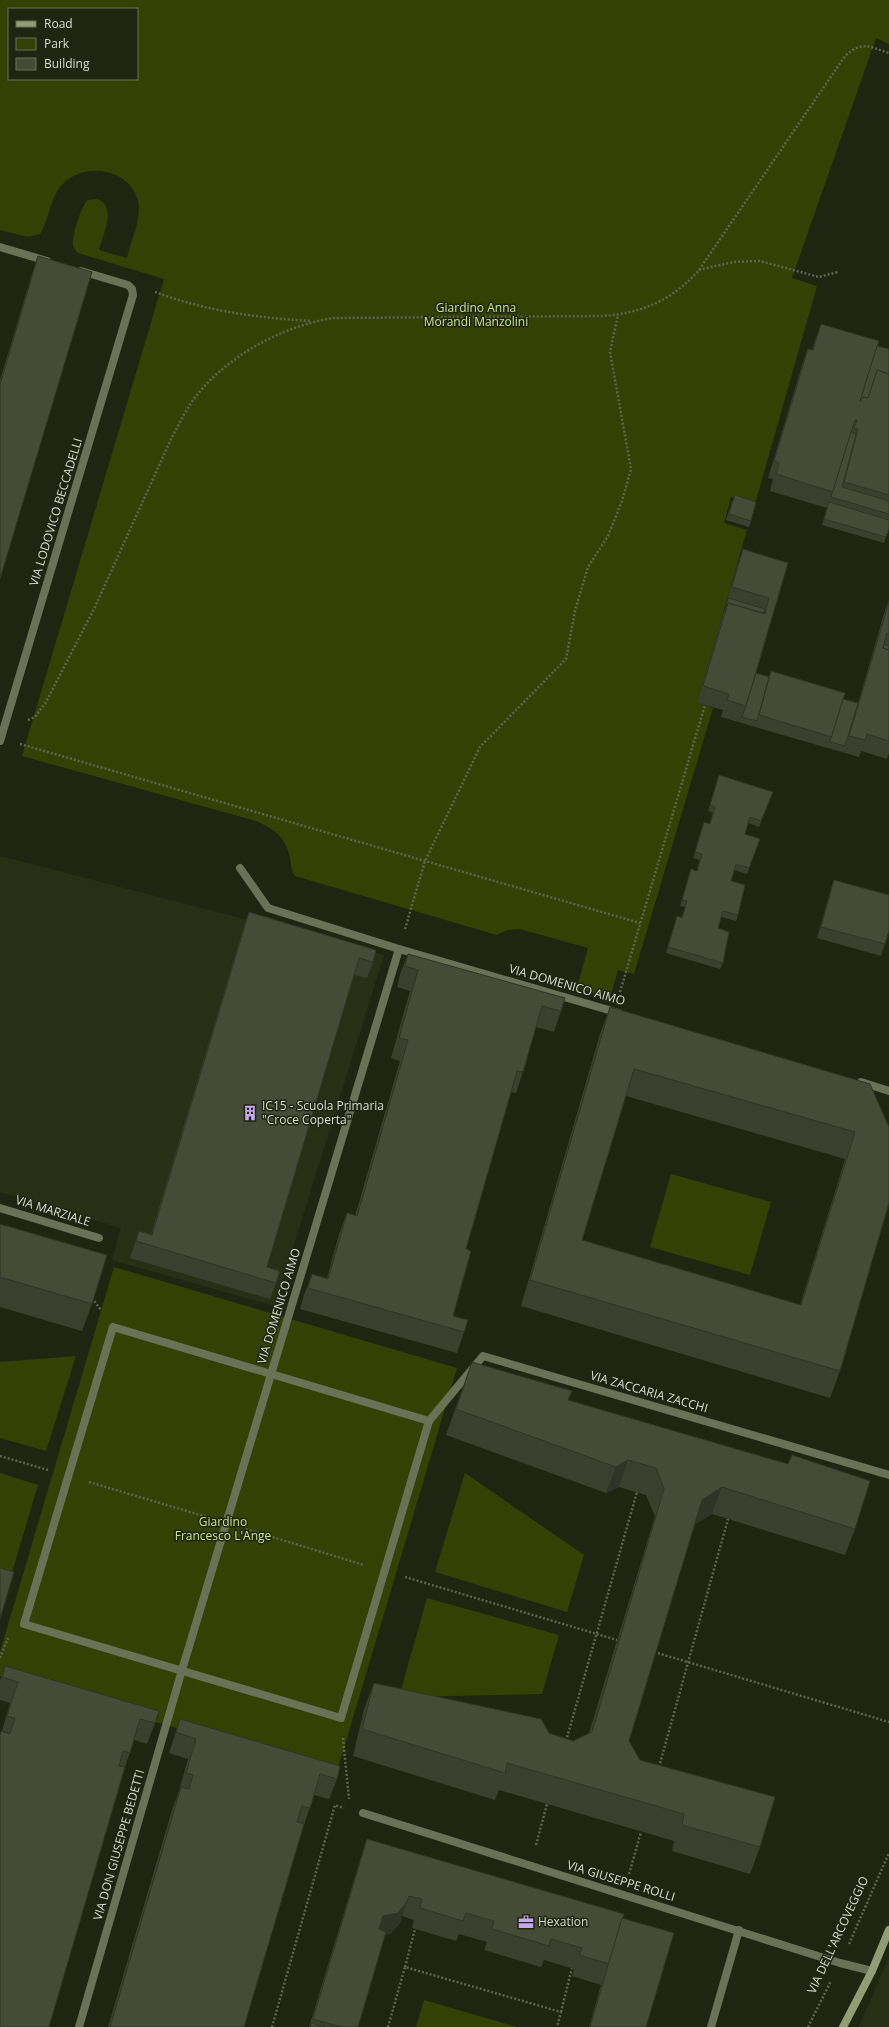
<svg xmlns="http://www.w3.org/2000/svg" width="889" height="2027" viewBox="0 0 889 2027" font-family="'Open Sans',sans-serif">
  <rect width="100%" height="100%" fill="#202512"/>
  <g fill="#282f15">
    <polygon points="0,856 384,955 275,1306 112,1260 121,1228 0,1192"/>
    <polygon points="889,1957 889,2027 859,2027"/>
  </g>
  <g fill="#344104" fill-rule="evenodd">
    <path d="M0,0H889V44L876,38L792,278L817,286L755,504L731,497L724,523L747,530L697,703L713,708L634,974L618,970L610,998L577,988L588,948L520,929L507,930L497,935L295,876C291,870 291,864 290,858C286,837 274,829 256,821L22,756L164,279L78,253C76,251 74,249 73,245C72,237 81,205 88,200L98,199C117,208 103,234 99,250L127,258C131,241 142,219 138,201C130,169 87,162 65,182C50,195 50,218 40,234L28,237L0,230ZM9,9H137V79H9Z"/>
    <polygon points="671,1174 771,1202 750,1275 650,1247"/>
    <polygon points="114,1267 457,1368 336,1775 0,1676 0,1652"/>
    <polygon points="76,1356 46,1451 0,1438 0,1362"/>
    <polygon points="0,1473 38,1485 7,1589 0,1586"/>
    <polygon points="465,1473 584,1555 567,1612 435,1572"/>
    <polygon points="427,1598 559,1635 542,1694 399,1697"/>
    <polygon points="424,2000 517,2027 416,2027"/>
  </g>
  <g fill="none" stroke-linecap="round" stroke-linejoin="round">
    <g stroke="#5e6352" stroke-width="2.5" stroke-dasharray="2 2" stroke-linecap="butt">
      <polyline points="699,270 733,262 760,261 819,277 838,272"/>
      <path d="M155,292C206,311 258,318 311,321"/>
      <path d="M28,720L35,717L46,702L95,607L172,437C180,423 187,407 197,395C229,355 283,326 333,318L603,316C642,313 673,300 699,270L845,56C863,40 869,47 889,53"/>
      <polyline points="20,744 640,923"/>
      <polyline points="405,929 425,861 480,747 566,659 575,611 588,567 608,536 622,501 631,469 610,352 618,315"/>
      <polyline points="620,992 705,705"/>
      <polyline points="92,1298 101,1310"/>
      <polyline points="0,1456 48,1470"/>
      <polyline points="89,1482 207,1517"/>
      <polyline points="246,1529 364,1565"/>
      <polyline points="405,1577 617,1640"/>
      <polyline points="654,1652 889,1722"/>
      <polyline points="0,1658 8,1638"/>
      <polyline points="343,1738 349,1799"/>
      <polyline points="566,1741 637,1492"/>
      <polyline points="659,1767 728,1519"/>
      <polyline points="536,1845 547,1804"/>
      <polyline points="629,1874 641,1832"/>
      <polyline points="849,1944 889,1853"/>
      <polyline points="405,1967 415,1929"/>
      <polyline points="561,2012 572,1968"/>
      <polyline points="272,2027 335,1805 344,1808"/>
      <polyline points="388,2027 405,1967 561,2012 557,2027"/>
      <polyline points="808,2027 831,1981"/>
    </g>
    <polyline stroke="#697157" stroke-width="8" points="711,2027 739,1930"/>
    <g stroke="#697157" stroke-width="8">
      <polyline points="0,247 47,261"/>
      <polyline points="0,741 133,295 132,289 128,285 81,271"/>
      <polyline points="240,868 268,908 399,949 619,1013"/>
      <polyline points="861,1082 889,1091"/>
      <polyline points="0,1208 99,1238"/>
      <polygon points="113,1327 429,1421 341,1718 24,1624"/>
      <polyline points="429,1421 483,1356 889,1475"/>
      <polyline points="363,1813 840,1963 872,1971"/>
      <polyline points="79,2027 182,1670 399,949"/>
    </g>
    <polyline stroke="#919e74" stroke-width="8" points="843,2027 872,1971 889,1930"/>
  </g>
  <g fill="#3a402e" fill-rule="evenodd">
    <polygon points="38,256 0,579 0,380 31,277"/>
    <polygon points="821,324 877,346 889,349 889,528 884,543 822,525 827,508 770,491 773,479 768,478 802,365 808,349 812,350 815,340"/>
    <polygon points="732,501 751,521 749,527 726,520"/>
    <polygon points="743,549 788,563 756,673 769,677 771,671 843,699 858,703 885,610 889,600 889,753 887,759 861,751 859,757 721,717 723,710 697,703 737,566"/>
    <polygon points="719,775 773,792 759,827 748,823 745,834 760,839 747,874 734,870 731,881 738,915 736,921 721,917 718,928 723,963 720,969 666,953 677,916 682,917 685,907 680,906 691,869 697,871 700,860 693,858 704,822 709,824 713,813 708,811"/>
    <polygon points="834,880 885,944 881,956 817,938 830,892"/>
    <polygon points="249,912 373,962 367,978 354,975 267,1267 276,1283 270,1299 130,1258 139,1231 151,1234 243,929"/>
    <polygon points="408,954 561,1011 554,1032 536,1027 523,1072 516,1093 511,1092 466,1249 453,1316 464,1332 457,1353 300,1309 304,1295 312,1274 327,1278 339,1234 347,1213 355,1216 400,1061 391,1058 410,991 397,987 400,974"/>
    <path d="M610,1007L870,1084L840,1371L830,1398L521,1306L600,1034ZM626,1096L845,1159L800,1305L582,1240Z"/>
    <polygon points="0,1224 92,1304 82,1331 0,1307"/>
    <polygon points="472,1362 568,1400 855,1529 845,1555 712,1514 694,1525 629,1741 640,1760 760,1847 750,1874 672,1851 674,1841 499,1790 495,1800 353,1756 364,1709 374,1683 573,1741 589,1733 655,1516 646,1495 619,1487 606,1493 446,1435"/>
    <polygon points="5,1666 155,1723 147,1744 134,1740 125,1767 2,1731 10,1703 0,1700 0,1681"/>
    <polygon points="180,1719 337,1779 329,1799 314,1795 303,1828 244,2027 108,2027 173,1807 178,1794 188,1759 169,1753"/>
    <polygon points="367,1839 622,1918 646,2027 589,2027 601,1985 572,1976 574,1969 544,1960 541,1967 484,1950 487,1942 459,1934 456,1941 412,1928 414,1920 402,1916 400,1923 390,1934 385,1935 358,2027 309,2027 360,1860"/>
  </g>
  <g fill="#303426">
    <polygon points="628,1460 619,1487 606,1493 616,1467"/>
    <polygon points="722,1487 712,1514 692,1526 702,1500"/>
    <polygon points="407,1902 400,1923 390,1934 375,1937 383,1916"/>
  </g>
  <g fill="#444b36" stroke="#303426" fill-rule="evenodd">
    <polygon points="38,256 92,272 0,579 0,385"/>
    <polygon points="821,324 879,341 860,402 863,397 868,398 877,370 889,374 889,495 844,482 858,429 854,428 857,420 855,420 833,492 776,474 779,463 774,461 808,349 813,350"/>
    <polygon points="877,346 889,349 889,374 877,370 868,398 863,397 860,401"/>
    <polygon points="851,432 856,434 842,487 889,501 889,514 831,497"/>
    <polygon points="735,495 756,502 751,521 729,514"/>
    <polygon points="829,502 889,520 889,528 886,537 824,519"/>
    <polygon points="743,549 788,563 746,706 727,700 729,694 703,686 728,603 765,614 769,598 732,587"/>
    <polygon points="728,598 765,609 764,613 728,603 724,613"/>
    <polygon points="889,602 889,634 887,633 883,648 889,650 889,741 867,734 865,740 849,736"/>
    <polygon points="884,644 889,646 889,650 883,648"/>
    <polygon points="771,671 845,693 832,737 759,715"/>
    <polygon points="756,673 769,677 757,721 742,717 746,706"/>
    <polygon points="843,699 858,703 845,746 830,742"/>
    <polygon points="719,775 773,792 761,821 750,817 745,834 760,839 749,868 736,864 731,881 745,885 738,915 723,911 718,928 729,932 723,963 668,947 677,916 682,918 687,901 682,900 691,869 697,871 702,854 695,852 704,822 710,824 715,807 710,805"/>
    <polygon points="834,880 889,895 889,931 885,944 821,927"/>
    <polygon points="249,912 376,950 373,962 359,958 267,1267 280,1271 276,1283 136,1241 139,1231 152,1235"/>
    <polygon points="408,954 565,998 561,1011 542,1006 523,1072 517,1071 466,1249 471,1251 453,1316 468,1320 464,1332 308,1288 312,1274 328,1279 347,1213 357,1216 408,1040 399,1038 418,970 405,966"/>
    <path d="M610,1007L870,1084L889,1127V1203L840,1371L530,1280ZM634,1069L855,1132L801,1305L582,1240Z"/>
    <polygon points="0,1224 107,1255 92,1304 0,1277"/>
    <polygon points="472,1362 572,1391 568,1400 788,1464 792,1455 870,1481 855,1529 722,1487 702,1500 629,1741 640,1760 775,1797 760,1847 682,1825 684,1814 507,1763 505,1773 362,1729 374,1683 541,1719 549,1733 573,1741 592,1732 664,1489 656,1468 628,1460 616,1467 456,1409"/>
    <polygon points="0,1568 14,1572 0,1619"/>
    <polygon points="5,1666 159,1711 155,1723 140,1719 130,1753 123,1751 119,1766 125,1767 49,2027 0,2027 0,1734 1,1731 10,1734 15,1718 7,1716 18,1682 2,1677"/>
    <polygon points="180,1719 340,1766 337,1779 320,1774 310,1808 302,1806 297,1822 304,1824 244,2027 110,2027 181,1787 189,1789 193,1775 186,1773 196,1739 176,1732"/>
    <polygon points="367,1839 624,1914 609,1964 579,1955 582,1948 551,1939 549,1946 492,1929 494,1921 466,1913 463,1921 420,1908 422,1899 409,1896 407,1902 398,1913 383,1916 379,1929 386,1932 358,2027 341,2027 313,2019"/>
    <polygon points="622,1918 674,1933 646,2027 590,2027"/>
    <polygon points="311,2023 325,2027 310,2027"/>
  </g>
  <defs>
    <g id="building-bare" transform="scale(1.2)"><path d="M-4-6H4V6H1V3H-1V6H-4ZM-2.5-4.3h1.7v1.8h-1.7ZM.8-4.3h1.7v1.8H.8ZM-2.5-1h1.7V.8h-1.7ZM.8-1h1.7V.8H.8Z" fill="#c4a7f1" stroke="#202512" stroke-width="2.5" paint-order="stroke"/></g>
    <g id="office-bare" transform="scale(1.2)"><path d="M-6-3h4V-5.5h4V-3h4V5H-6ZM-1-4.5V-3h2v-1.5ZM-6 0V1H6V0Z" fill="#c4a7f1" stroke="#202512" stroke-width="2.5" paint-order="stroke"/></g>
  </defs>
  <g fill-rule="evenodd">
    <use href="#building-bare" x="250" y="1113"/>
    <use href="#office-bare" x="526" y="1922"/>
  </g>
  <g text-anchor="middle" stroke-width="3" stroke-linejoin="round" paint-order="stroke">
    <g font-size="12" fill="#cae589" stroke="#202512">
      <text x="476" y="312">Giardino Anna<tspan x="476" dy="14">Morandi Manzolini</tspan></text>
      <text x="223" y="1526">Giardino<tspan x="223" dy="14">Francesco L'Ange</tspan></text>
    </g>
    <g font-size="12" fill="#d9ddd1" stroke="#202512">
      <text transform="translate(56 512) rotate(-73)" y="4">VIA LODOVICO BECCADELLI</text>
      <text transform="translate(567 985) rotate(16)" y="4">VIA DOMENICO AIMO</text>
      <text transform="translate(53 1211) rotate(17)" y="4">VIA MARZIALE</text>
      <text transform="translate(279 1306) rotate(-73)" y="4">VIA DOMENICO AIMO</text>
      <text transform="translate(649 1392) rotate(16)" y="4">VIA ZACCARIA ZACCHI</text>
      <text transform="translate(119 1845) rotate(-74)" y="4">VIA DON GIUSEPPE BEDETTI</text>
      <text transform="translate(621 1881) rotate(17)" y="4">VIA GIUSEPPE ROLLI</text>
      <text transform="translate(838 1935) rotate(-65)" y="4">VIA DELL'ARCOVEGGIO</text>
    </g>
    <g font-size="12" fill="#d9ddd1" stroke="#202512" text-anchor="start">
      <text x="262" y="1110">IC15 - Scuola Primaria<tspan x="262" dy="14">"Croce Coperta"</tspan></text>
      <text x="538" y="1926">Hexation</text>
    </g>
  </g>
  <rect x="8" y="8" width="130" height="72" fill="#202512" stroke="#6a6f5e"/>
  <rect x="16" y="21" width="20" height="6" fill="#919e74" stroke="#6a6f5e"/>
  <text x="44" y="28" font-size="12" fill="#d9ddd1">Road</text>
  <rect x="16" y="38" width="20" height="12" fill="#344104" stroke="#6a6f5e"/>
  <text x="44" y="48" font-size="12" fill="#d9ddd1">Park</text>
  <rect x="16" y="58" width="20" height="12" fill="#444b36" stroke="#6a6f5e"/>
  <text x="44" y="68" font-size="12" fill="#d9ddd1">Building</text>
</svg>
